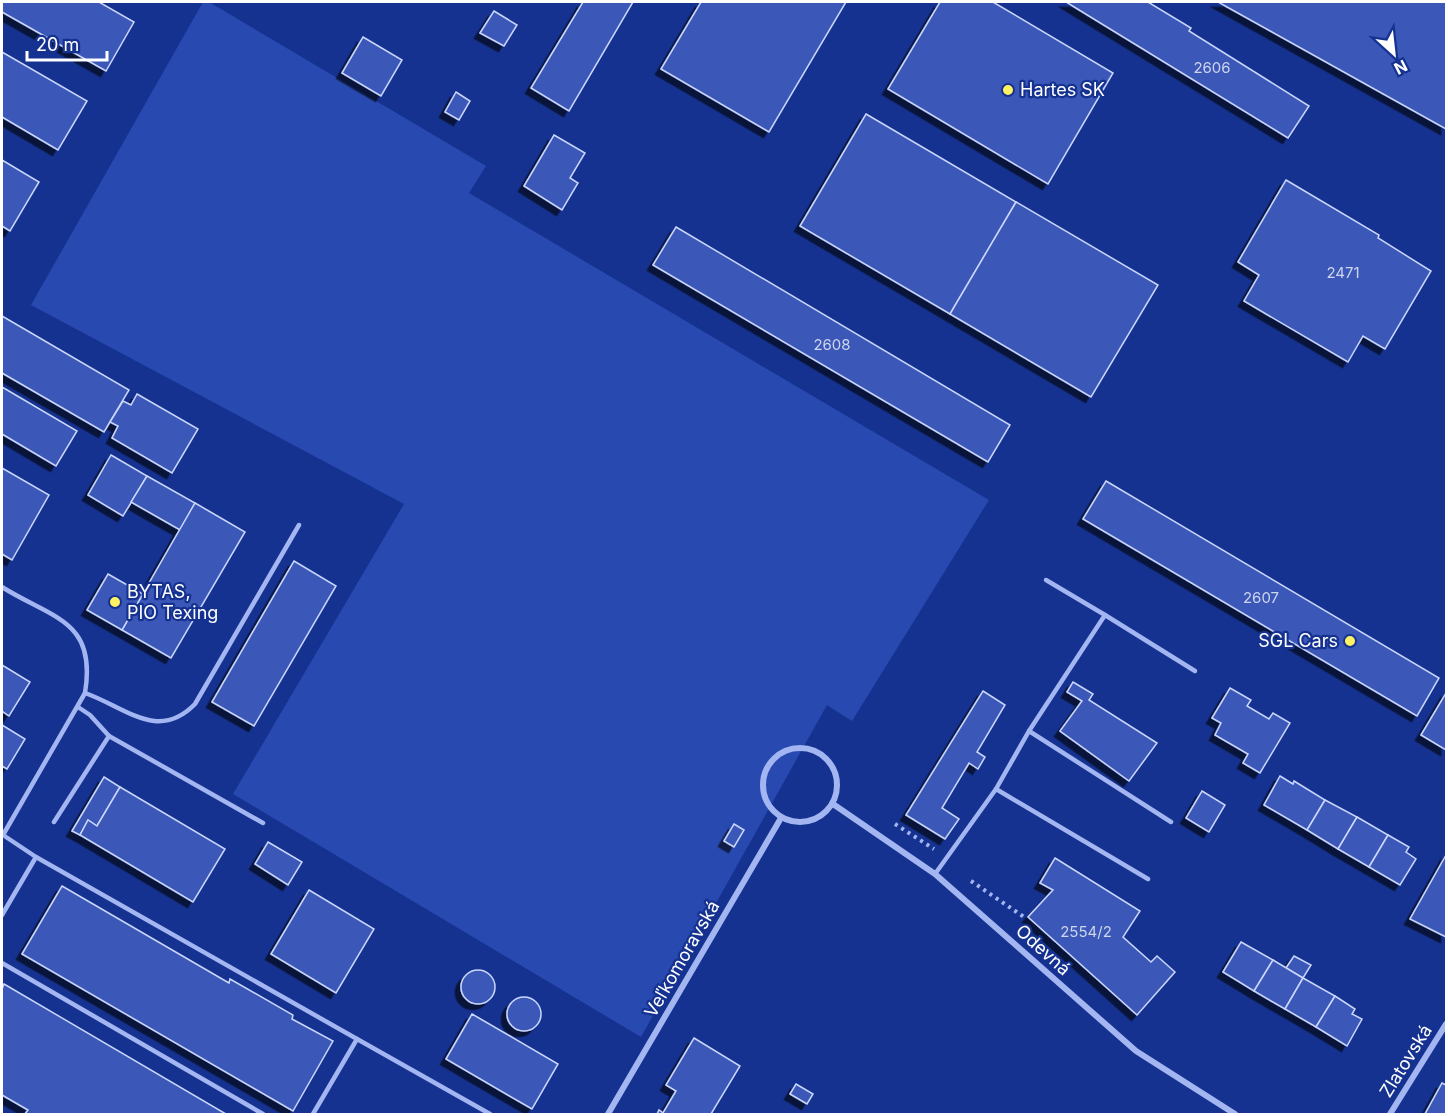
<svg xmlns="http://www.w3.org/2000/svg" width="1448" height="1116" viewBox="0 0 1448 1116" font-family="Inter,sans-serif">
  <defs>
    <filter id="shadow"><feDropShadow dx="-5.5" dy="5.5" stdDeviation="0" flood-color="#0009"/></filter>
  </defs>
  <rect width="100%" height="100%" fill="#153291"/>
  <polygon fill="#2849b0" points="203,2 209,2 486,166 469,193 989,500 852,721 827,705 641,1037 233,794 404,504 31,305"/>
  <g fill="#3a58b8" stroke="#cad6fc" stroke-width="1.5" filter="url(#shadow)">
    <polygon points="2,2 99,2 134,22 106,71 2,12"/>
    <polygon points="583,2 633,2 569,111 531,88"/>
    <polygon points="701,2 846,2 769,132 661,69"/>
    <polygon points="940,2 993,2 1113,73 1048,184 888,89"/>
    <polygon points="1066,2 1148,2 1191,28 1189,31 1309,106 1288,138"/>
    <polygon points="1218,2 1446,2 1446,129"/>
    <polygon points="494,11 517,25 504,46 480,33"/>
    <polygon points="363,37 402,60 381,96 342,73"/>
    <polygon points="2,52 87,101 58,150 2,117"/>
    <polygon points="456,92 470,101 459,120 445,112"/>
    <polygon points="866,114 1016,202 950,314 800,226"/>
    <polygon points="554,135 585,153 570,178 578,183 562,210 524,186"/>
    <polygon points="2,160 39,182 10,231 2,226"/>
    <polygon points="1286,180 1379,235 1378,238 1431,271 1385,349 1363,336 1348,362 1244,301 1259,275 1238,262"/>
    <polygon points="1016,202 1158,285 1091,397 950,314"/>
    <polygon points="676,227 1010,425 988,462 653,265"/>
    <polygon points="2,316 129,390 104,432 2,373"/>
    <polygon points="2,387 77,431 56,466 2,434"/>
    <polygon points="137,394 198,429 172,473 112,438 118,426 110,422 123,401 131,405"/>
    <polygon points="111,455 147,476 123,516 88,495"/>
    <polygon points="2,468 49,495 12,560 2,554"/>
    <polygon points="147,476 195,503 180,530 131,502"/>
    <polygon points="1106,481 1439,678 1417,716 1083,519"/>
    <polygon points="195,503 245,532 171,658 122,630"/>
    <polygon points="294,561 336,586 254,726 212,702"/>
    <polygon points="108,574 143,594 122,630 87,610"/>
    <polygon points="2,665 30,682 9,716 2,711"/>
    <polygon points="1073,682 1093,694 1089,700 1157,743 1129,781 1060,731 1082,701 1067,692"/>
    <polygon points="1230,688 1251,700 1247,706 1269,719 1273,713 1290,723 1260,773 1243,763 1248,754 1215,735 1221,723 1212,718"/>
    <polygon points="983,691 1005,705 977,752 985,757 978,769 969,763 942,808 959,819 945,839 906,815"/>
    <polygon points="1446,693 1446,750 1421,735"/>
    <polygon points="2,725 25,739 7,769 2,766"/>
    <polygon points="1280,776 1293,784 1294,781 1325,800 1307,830 1264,805"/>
    <polygon points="104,777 120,787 97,826 88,820 80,835 72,831"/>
    <polygon points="120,787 225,849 193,902 80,835 88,820 97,826"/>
    <polygon points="1202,791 1225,805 1209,832 1186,818"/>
    <polygon points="1325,800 1357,817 1338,849 1307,830"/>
    <polygon points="1357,817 1388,835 1369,867 1338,849"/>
    <polygon points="734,824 744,830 734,847 724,841"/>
    <polygon points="1388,835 1409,847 1406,852 1416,859 1400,885 1369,867"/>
    <polygon points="268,842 302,862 288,885 255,864"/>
    <polygon points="1446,855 1446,937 1410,919"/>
    <polygon points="1055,858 1140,911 1123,937 1151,962 1157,956 1175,972 1137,1015 1028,917 1053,890 1040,883"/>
    <polygon points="62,886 229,983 230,979 293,1015 292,1019 333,1041 293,1111 22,954"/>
    <polygon points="309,890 374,929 336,993 271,954"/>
    <polygon points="1241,942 1273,960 1254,991 1223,972"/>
    <polygon points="1294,956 1311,965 1303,978 1286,968"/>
    <polygon points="1273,960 1303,978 1285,1009 1254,991"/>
    <circle cx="478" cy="987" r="17"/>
    <polygon points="1303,978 1335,996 1316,1027 1285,1009"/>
    <polygon points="4,984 226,1114 25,1114 28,1110 2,1095 2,989"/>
    <polygon points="1335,996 1355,1009 1352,1014 1362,1019 1347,1046 1316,1027"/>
    <circle cx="524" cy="1014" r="17"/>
    <polygon points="472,1014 558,1064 532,1109 446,1059"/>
    <polygon points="694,1038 740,1066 711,1114 657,1114 659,1110 663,1113 676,1091 666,1085"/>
    <polygon points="1442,1083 1446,1085 1446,1114 1425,1114"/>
    <polygon points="796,1084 813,1094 807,1104 790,1094"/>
  </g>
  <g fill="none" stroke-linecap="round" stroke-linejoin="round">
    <g stroke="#a3b6f1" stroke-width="4" stroke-dasharray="3 4.5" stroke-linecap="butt">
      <polyline points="895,824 934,849"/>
      <polyline points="971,881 1024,917"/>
    </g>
    <g stroke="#a3b6f1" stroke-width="4.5">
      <path d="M2,587C53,619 97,620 85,693L3,835L36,857L2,915"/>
      <polyline points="1105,615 1195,671"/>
      <path d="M85,693C125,707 158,742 195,704L299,525"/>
      <polyline points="78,707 90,715 109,736"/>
      <polyline points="1029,731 1105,615 1046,580"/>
      <polyline points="996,789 1029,731 1171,822"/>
      <polyline points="54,822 109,736 263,823"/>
      <polyline points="36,857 357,1039 313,1114"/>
      <polyline points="935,874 996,789 1148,879"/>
      <polyline points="2,963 263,1114"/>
      <polyline points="357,1039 490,1114"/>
    </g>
    <g stroke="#a3b6f1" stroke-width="6">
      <circle cx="800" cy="785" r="37"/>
      <polyline points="833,804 935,874 1136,1051 1235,1114"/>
      <polyline points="608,1114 781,818"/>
      <polyline points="1390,1114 1446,1024"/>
    </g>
  </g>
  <g fill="#fff263" stroke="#153291" stroke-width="2">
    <circle cx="1008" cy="90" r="6"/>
    <circle cx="115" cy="602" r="6"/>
    <circle cx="1350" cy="641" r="6"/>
  </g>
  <g text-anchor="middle" stroke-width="4.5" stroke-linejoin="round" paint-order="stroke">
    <g font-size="15" fill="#ced5ed">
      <text x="1212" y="73">2606</text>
      <text x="1343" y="278">2471</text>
      <text x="832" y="350">2608</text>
      <text x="1261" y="603">2607</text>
      <text x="1086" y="937">2554/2</text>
    </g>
    <g font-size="18" fill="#fff" stroke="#153291" text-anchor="start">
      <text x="1020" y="96">Hartes SK</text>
      <text x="127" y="598">BYTAS,<tspan x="127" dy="21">PIO Texing</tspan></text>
      <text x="1338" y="647" text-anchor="end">SGL Cars</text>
    </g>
    <g font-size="18" fill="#fff" stroke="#153291">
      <text transform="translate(1043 950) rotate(42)" y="6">Odevná</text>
      <text transform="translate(682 959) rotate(-60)" y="6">Veľkomoravská</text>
      <text transform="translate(1406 1061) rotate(-58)" y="6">Zlatovská</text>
    </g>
  </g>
  <rect width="1448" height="1116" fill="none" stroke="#ffffff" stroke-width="6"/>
  <g transform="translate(1394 54) rotate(153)" stroke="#153291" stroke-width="4.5" paint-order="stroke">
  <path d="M0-4.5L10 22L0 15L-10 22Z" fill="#ffffff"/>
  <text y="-9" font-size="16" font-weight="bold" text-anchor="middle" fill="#ffffff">N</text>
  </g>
  <path d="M27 51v9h80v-9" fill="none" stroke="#ffffff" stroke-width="3"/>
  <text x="36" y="51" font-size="18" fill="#ffffff" stroke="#153291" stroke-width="4.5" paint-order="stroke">20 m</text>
</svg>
